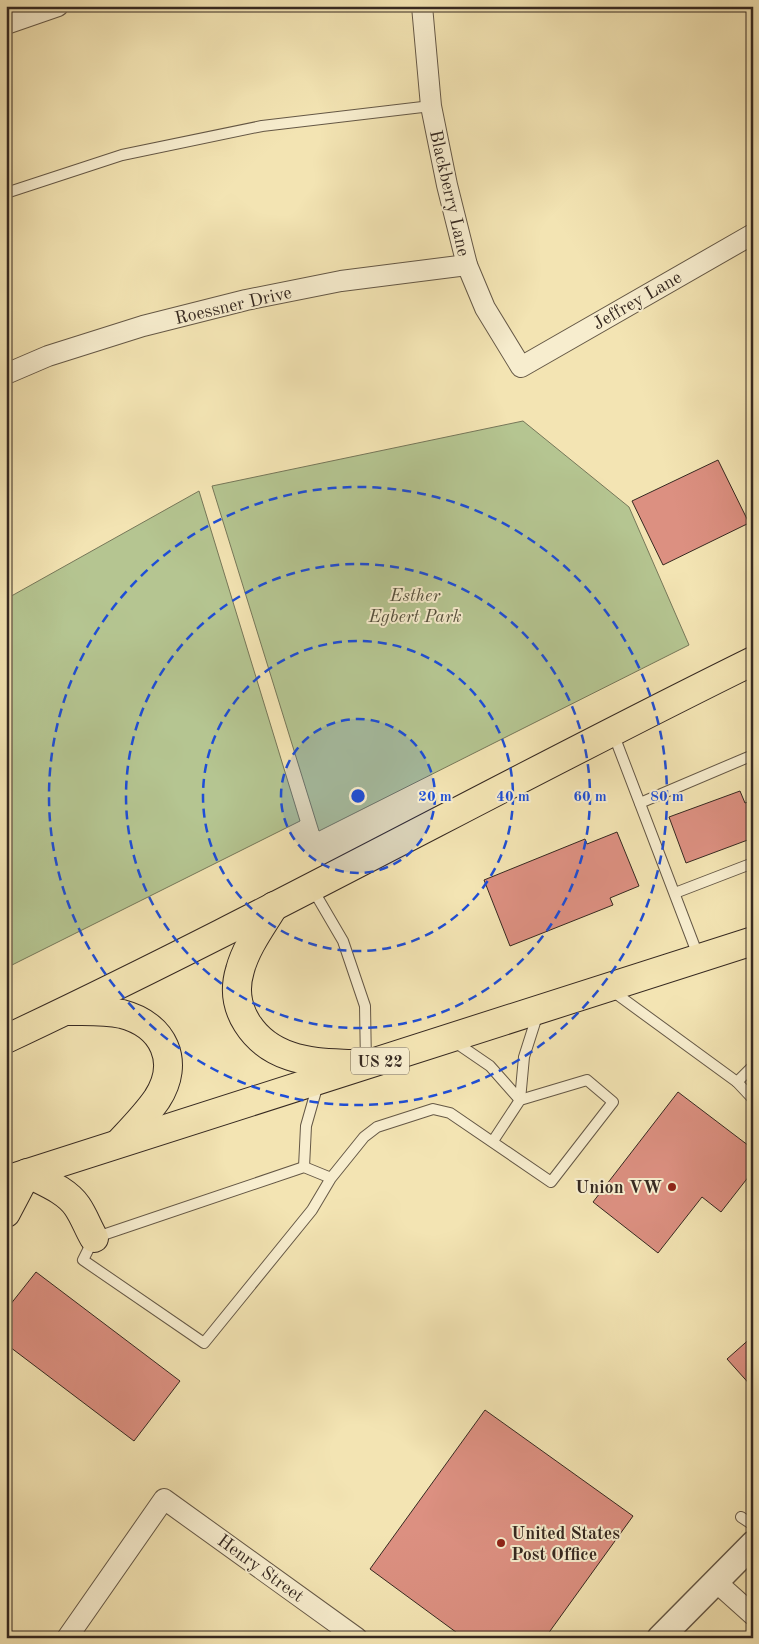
<svg xmlns="http://www.w3.org/2000/svg" width="759" height="1644" viewBox="0 0 759 1644" font-family="'Old Standard TT',serif">
  <rect width="100%" height="100%" fill="#f3e4b3"/>
  <filter id="stains"><feTurbulence type="fractalNoise" baseFrequency=".004" numOctaves="4"/><feColorMatrix values="0 0 0 0 .2 0 0 0 0 .09 0 0 0 0 .02 0 0 0 .5 -.17"/></filter>
  <radialGradient id="worn" r=".72"><stop offset=".6" stop-color="#630" stop-opacity="0"/><stop offset="1" stop-color="#630" stop-opacity=".3"/></radialGradient>
  <g fill="#b5c591" stroke="#767759">
    <polygon points="523,421 629,507 689,645 319,831 212,486"/>
    <polygon points="199,491 300,821 6,968 6,599"/>
  </g>
  <g fill="#dc9081" stroke="#362921">
    <polygon points="718,460 749,523 663,565 632,501"/>
    <polygon points="740,791 745,803 751,801 753,804 753,838 686,863 669,817"/>
    <polygon points="617,832 639,886 610,898 613,905 510,946 484,880 585,839 587,844"/>
    <polygon points="678,1092 753,1149 753,1171 721,1212 702,1197 658,1253 593,1202"/>
    <polygon points="36,1272 180,1381 134,1441 6,1344 6,1310"/>
    <polygon points="753,1336 753,1388 727,1359"/>
    <polygon points="485,1410 633,1516 545,1638 464,1638 370,1569"/>
  </g>
  <g fill="none" stroke-linecap="round" stroke-linejoin="round">
    <g stroke="#655846" stroke-width="12">
      <g id="service">
        <polyline points="6,193 122,155 262,126 431,106"/>
        <polyline points="613,733 699,958"/>
        <polyline points="640,803 753,755"/>
        <polyline points="312,888 343,941 365,1006 366,1064"/>
        <polyline points="675,893 753,863"/>
        <polyline points="611,990 737,1082 753,1099"/>
        <polyline points="452,1040 490,1066 520,1100 524,1057 538,1013"/>
        <polyline points="737,1082 753,1066"/>
        <polyline points="304,1167 306,1126 318,1084"/>
        <polyline points="331,1178 304,1167 94,1238 83,1260 204,1343 312,1210 331,1178 364,1137 377,1127 433,1109 450,1113 551,1182 613,1102 587,1080 520,1100 493,1141"/>
        <polyline points="741,1517 753,1525"/>
      </g>
    </g>
    <g stroke="#655846" stroke-width="22">
      <g id="minor">
        <polyline points="422,6 431,106 447,185 467,265 485,308 521,367 753,234"/>
        <polyline points="6,24 58,6"/>
        <polyline points="6,374 48,356 143,326 246,300 341,281 467,265"/>
        <polyline points="715,1581 753,1615"/>
        <polyline points="67,1638 164,1499 357,1638"/>
      </g>
    </g>
    <g stroke="#655846" stroke-width="28">
      <polyline id="tertiary" points="660,1638 753,1544"/>
    </g>
    <g stroke="#362921" stroke-width="30">
      <g id="trunk">
        <path d="M274,906C262,926 246,947 240,970C228,1009 254,1044 290,1056C310,1063 331,1063 351,1064"/>
        <path d="M68,1011C86,1011 105,1010 122,1014C164,1025 181,1062 157,1099C146,1115 132,1129 119,1143"/>
        <path d="M6,1039C259,920 503,784 753,661"/>
        <polyline points="6,1180 753,941"/>
        <path d="M6,1213L27,1173C44,1182 66,1190 77,1206C84,1216 88,1228 94,1238"/>
      </g>
    </g>
    <use href="#service" stroke="#f7edce" stroke-width="10"/>
    <use href="#minor" stroke="#f7edce" stroke-width="20"/>
    <use href="#tertiary" stroke="#f7edce" stroke-width="25"/>
    <use href="#trunk" stroke="#f3e4b3" stroke-width="28"/>
  </g>
  <circle cx="358" cy="796" r="77" fill="#1d4ed8" fill-opacity=".12"/>
  <g fill="none" stroke="#1d4ed8" stroke-width="2.5" stroke-dasharray="9 6">
    <circle cx="358" cy="796" r="77"/>
    <circle cx="358" cy="796" r="155"/>
    <circle cx="358" cy="796" r="232"/>
    <circle cx="358" cy="796" r="309"/>
  </g>
  <g fill="#8f2418" stroke="#f7edce" stroke-width="2">
    <circle cx="672" cy="1187" r="5"/>
    <circle cx="501" cy="1543" r="5"/>
  </g>
  <g text-anchor="middle" stroke-width="4" stroke-linejoin="round" paint-order="stroke">
    <rect fill="#f7edce" stroke="#706455" stroke-width="1" x="351" y="1047.5" width="58" height="27" rx="4"/>
    <g font-size="16" font-weight="bold" fill="#362921">
      <text x="380" y="1067">US 22</text>
    </g>
    <g font-size="18" fill="#362921" stroke="#f7edce">
      <text transform="translate(450 193) rotate(77)" y="6">Blackberry Lane</text>
      <text transform="translate(637 300) rotate(-30)" y="6">Jeffrey Lane</text>
      <text transform="translate(233 305) rotate(-13)" y="6">Roessner Drive</text>
      <text transform="translate(261 1568) rotate(36)" y="6">Henry Street</text>
    </g>
    <g font-size="18" font-style="italic" fill="#56503d" stroke="#f7edce">
      <text x="415" y="601">Esther<tspan x="415" dy="21">Egbert Park</tspan></text>
    </g>
    <g font-size="18" font-weight="bold" fill="#362921" stroke="#f7edce" text-anchor="end">
      <text x="662" y="1193">Union VW</text>
      <text x="511" y="1539" text-anchor="start">United States<tspan x="511" dy="21">Post Office</tspan></text>
    </g>
  </g>
  <circle cx="358" cy="796" r="8" fill="#1d4ed8" stroke="#f7edce" stroke-width="2.5"/>
  <g font-size="15" text-anchor="middle" font-weight="bold" fill="#1d4ed8" stroke="#f7edce" stroke-width="4" stroke-linejoin="round" paint-order="stroke">
    <text x="435" y="801">20 m</text>
    <text x="513" y="801">40 m</text>
    <text x="590" y="801">60 m</text>
    <text x="667" y="801">80 m</text>
  </g>
  <rect width="759" height="1644" fill="none" stroke="#f3e4b3" stroke-width="25"/>
  <rect x="8" y="8" width="744" height="1629" fill="none" stroke="#362921" stroke-width="2.5"/>
  <rect x="12" y="12" width="734" height="1619" fill="none" stroke="#362921"/>
  <rect width="100%" height="100%" filter="url(#stains)"/>
  <rect width="100%" height="100%" fill="url(#worn)"/>
</svg>
